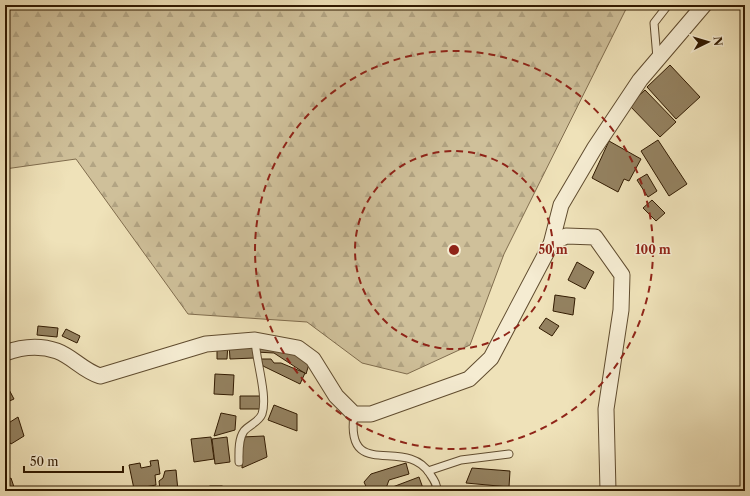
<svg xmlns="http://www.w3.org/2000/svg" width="750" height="496" viewBox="0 0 750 496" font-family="'Libre Caslon Text',serif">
  <defs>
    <pattern id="forest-firs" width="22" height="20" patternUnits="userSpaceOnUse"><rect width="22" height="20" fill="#cfc09a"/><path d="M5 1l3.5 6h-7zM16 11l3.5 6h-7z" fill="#b2a483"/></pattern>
  </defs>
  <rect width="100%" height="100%" fill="#efe2b9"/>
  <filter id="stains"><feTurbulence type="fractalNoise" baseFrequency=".005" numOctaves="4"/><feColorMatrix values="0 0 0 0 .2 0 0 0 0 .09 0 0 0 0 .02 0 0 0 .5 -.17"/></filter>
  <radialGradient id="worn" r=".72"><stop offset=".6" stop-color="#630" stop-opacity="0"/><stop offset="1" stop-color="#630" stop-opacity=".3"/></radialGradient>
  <polygon fill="url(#forest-firs)" stroke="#806d4e" points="5,5 628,5 504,254 470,345 407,374 362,363 307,322 188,314 76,159 5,169"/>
  <g fill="#948261" stroke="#311a01">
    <polygon points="670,65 700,97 676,119 647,87"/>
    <polygon points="645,90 676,122 660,137 629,105"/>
    <polygon points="658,140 687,184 669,196 641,151"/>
    <polygon points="609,141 641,159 629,181 624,179 618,192 592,178"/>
    <polygon points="647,174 657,191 648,197 637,180"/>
    <polygon points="652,200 665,213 656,221 643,208"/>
    <polygon points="577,262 594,272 585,289 568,280"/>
    <polygon points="555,295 575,298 573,315 553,311"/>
    <polygon points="546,318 559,326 552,336 539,328"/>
    <polygon points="38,326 58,328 57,337 37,335"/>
    <polygon points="66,329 80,336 77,343 62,336"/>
    <polygon points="257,341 286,346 310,361 306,374 274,353 256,352"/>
    <polygon points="217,343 228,343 227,359 217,359"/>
    <polygon points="254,343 254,358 230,359 229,344"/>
    <polygon points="261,359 271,359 274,363 281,363 305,373 300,384 263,366"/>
    <polygon points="215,374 234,375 233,395 214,394"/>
    <polygon points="6,384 14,399 5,403 5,385"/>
    <polygon points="240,396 261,396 262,409 240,409"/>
    <polygon points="274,405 297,414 297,431 268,420"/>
    <polygon points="221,413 236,416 235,430 214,436"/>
    <polygon points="18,417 24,436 11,444 5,437 7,431 7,424"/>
    <polygon points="264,436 267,457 242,468 242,437"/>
    <polygon points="211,437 214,459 194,462 191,439"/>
    <polygon points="227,437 230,462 215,464 212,439"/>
    <polygon points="158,460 160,474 155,475 156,485 134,489 129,465 140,463 141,468 151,466 150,461"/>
    <polygon points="406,463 409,474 389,480 385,491 368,491 364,482 371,474"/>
    <polygon points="472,468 510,471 509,487 466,483"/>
    <polygon points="176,470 178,491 160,490 159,481 163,478 165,471"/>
    <polygon points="419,477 424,491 391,491 390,488"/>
    <polygon points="11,478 15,490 5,491 5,481"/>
    <rect x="210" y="486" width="12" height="5"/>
  </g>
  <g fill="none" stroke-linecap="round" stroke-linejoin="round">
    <g stroke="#604c2f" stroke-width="9">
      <g id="service">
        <polyline points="657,58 654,23 668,5"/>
        <path d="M354,414C345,483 406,435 430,474C434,480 437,484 437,491"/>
        <path d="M239,462C239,453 238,439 244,431C249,425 259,422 262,414C268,396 256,361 255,340"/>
        <polyline points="428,471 461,460 509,454"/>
      </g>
    </g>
    <g stroke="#604c2f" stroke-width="17">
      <g id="minor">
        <polyline points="551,244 561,205 594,149 640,80 704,5"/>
        <path d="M5,353C21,347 40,345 57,351C73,357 82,370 100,376L206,344L255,340L298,348L313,359L336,396L354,414H371L469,379L491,358L551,244L566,236L595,237L622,275L621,310L606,409L608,491"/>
      </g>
    </g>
    <use href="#service" stroke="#f5ecd2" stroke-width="7"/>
    <use href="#minor" stroke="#f5ecd2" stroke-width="15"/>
  </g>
  <g fill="none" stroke="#8f2418" stroke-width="2" stroke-dasharray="7 5">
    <circle cx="454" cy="250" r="99"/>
    <circle cx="454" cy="250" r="199"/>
  </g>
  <circle cx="454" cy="250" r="6" fill="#8f2418" stroke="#f5ecd2" stroke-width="2"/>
  <g font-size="12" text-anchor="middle" font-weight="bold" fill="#8f2418" stroke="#f5ecd2" stroke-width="3" stroke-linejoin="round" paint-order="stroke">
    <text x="553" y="254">50 m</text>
    <text x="653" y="254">100 m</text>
  </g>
  <rect width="750" height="496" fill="none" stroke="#efe2b9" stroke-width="20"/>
  <rect x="6" y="6" width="738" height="484" fill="none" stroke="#311a01" stroke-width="2"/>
  <rect x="10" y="10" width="730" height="476" fill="none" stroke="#311a01"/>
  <g transform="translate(708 42) rotate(85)" stroke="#f5ecd2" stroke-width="3" paint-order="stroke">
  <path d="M0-3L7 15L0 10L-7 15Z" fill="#311a01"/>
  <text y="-6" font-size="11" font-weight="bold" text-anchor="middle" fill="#311a01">N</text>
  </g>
  <path d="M24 466v6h99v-6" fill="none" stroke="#311a01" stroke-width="2"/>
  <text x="30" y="466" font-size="12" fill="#311a01" stroke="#f5ecd2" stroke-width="3" paint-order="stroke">50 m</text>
  <rect width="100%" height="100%" filter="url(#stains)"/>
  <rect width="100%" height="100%" fill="url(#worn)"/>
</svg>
